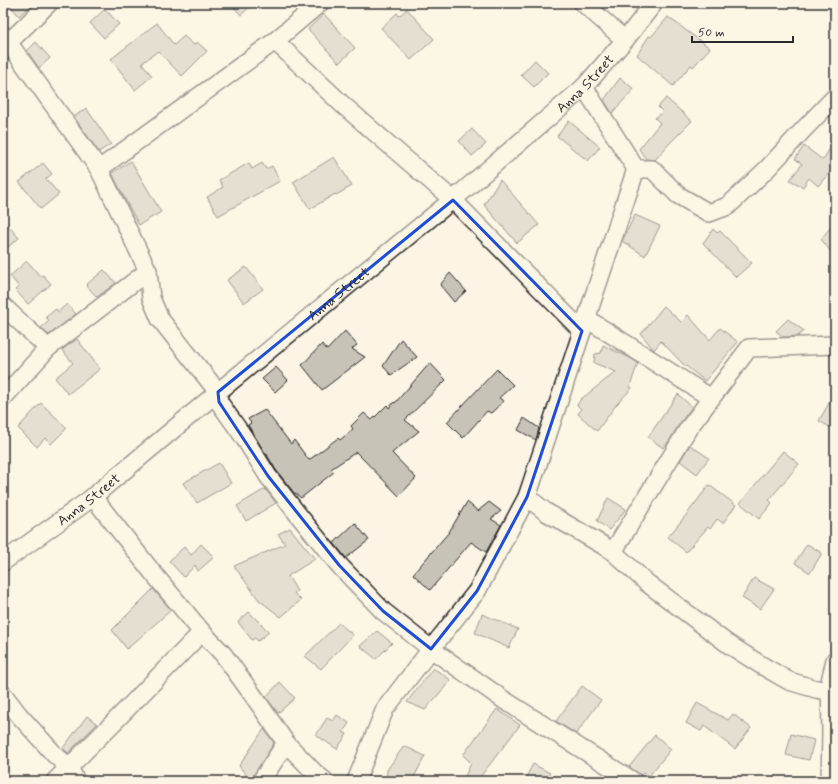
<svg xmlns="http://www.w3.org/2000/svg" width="838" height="784" viewBox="0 0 838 784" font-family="Mynerve,sans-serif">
  <rect width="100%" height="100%" fill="#fcf5e5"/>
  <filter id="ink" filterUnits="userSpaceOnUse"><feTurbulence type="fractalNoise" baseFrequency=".025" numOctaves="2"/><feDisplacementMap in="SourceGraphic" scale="8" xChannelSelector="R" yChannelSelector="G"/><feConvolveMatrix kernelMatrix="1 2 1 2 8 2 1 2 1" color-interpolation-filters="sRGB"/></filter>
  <g filter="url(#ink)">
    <g fill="#c8c3b7" stroke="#2b2b2b">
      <polygon points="8,3 34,3 19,16"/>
      <polygon points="230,3 254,3 241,15"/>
      <polygon points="105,9 119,24 104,38 90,23"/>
      <polygon points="407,9 434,39 411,60 381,28 397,13 399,16"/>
      <polygon points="324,14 355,48 339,63 308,29"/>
      <polygon points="668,17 710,48 693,67 691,65 673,86 637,55 649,36 651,37"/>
      <polygon points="157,23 174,45 184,36 194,45 197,42 207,51 182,76 158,51 142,63 152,76 135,90 111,59"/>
      <polygon points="36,42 50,58 39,68 27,51"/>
      <polygon points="535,60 548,73 534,87 521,75"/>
      <polygon points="620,78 634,89 612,113 604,100"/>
      <polygon points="666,98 692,121 668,145 655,160 646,159 639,149 660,123 655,118 663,112 658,107"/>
      <polygon points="86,108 111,144 99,152 74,117"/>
      <polygon points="569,121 600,147 588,161 557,136"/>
      <polygon points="472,129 486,144 472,156 459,141"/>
      <polygon points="835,140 835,166 818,186 809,178 803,187 790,180 802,164 795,159 804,146 823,160"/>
      <polygon points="334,157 352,186 336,195 335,194 310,209 293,182"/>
      <polygon points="131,161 161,212 139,225 128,205 112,173"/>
      <polygon points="43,163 52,174 46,179 59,194 41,209 19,182"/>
      <polygon points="249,163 252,169 262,163 266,169 272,166 280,181 218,216 207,197 223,187 219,180"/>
      <polygon points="500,180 539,225 517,243 484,205"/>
      <polygon points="635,215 660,226 645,256 622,241"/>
      <polygon points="3,220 19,238 3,251"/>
      <polygon points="835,222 835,257 821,239"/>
      <polygon points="713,229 717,233 720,231 752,263 736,277 703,243"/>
      <polygon points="27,261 41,277 43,275 51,284 28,304 15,290 19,287 10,276"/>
      <polygon points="246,267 263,289 244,303 227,280"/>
      <polygon points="104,270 116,283 97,297 86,285"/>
      <polygon points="450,273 466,291 454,302 440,285"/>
      <polygon points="67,304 76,314 49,335 41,328 49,321 46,317 56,309 58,312"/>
      <polygon points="664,306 681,322 688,315 710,340 720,328 738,342 705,381 682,363 661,341 654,350 641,334"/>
      <polygon points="788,319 804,331 798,336 783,337 776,331"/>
      <polygon points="345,331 357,345 352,349 365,357 322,390 302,365 322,344 327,350"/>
      <polygon points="77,339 100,369 68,394 55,378 73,363 62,350"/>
      <polygon points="401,339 417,357 391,375 383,366"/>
      <polygon points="603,345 630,358 638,363 630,386 632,388 616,405 597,431 578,414 581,409 577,405 581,399 616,372 594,363 595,354 601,353"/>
      <polygon points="430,363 446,380 405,420 419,431 392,453 416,478 399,496 356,452 331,469 334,472 301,498 295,493 295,494 276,470 267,455 268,455 265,453 248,425 251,423 248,419 265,410 291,444 294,440 309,460 338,438 340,440 353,429 351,426 364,413 372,420 387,405 389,408 394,402 395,403"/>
      <polygon points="276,367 288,380 275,392 262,379"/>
      <polygon points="497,369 513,385 499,398 504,401 491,413 487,411 463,438 447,422"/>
      <polygon points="835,392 835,430 819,421"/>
      <polygon points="678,394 692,407 680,423 669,441 663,448 648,437"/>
      <polygon points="41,403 67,428 51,444 45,438 37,447 18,428"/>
      <polygon points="524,418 539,428 536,440 518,430"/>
      <polygon points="690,445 709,458 697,474 680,461"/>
      <polygon points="783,451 799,464 769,500 772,503 759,519 740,503"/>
      <polygon points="219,463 231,483 197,503 183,483"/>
      <polygon points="709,485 736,505 723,523 717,519 710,529 708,527 686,552 668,537 687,514"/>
      <polygon points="265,489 276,503 246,521 237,506"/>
      <polygon points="608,498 626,509 609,530 597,521"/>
      <polygon points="467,502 478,511 489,502 501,511 491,519 501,525 486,552 471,542 430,590 413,574 449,532"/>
      <polygon points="355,523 369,540 346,558 334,543"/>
      <polygon points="290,528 315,559 288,576 297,591 294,593 301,600 281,617 259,600 234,566 285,544 278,534"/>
      <polygon points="201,544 214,557 198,571 195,565 184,577 169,561 184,547 191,555"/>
      <polygon points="807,544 822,553 810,573 795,563"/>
      <polygon points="754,578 774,589 760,609 742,598"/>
      <polygon points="153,589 171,610 127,649 112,630"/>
      <polygon points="249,612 269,632 258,641 255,638 252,640 238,622"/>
      <polygon points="482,614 518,629 509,648 475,633"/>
      <polygon points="339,623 353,635 321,669 305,656"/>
      <polygon points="377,631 392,643 376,659 360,646"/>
      <polygon points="433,668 451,680 425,710 407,702"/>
      <polygon points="280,682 295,698 278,713 266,697"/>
      <polygon points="582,686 601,700 576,734 556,721"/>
      <polygon points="697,703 728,720 733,714 751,728 735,749 704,726 701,731 686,723"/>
      <polygon points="497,709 520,725 477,781 463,781 471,763 463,755"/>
      <polygon points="337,715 349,723 343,732 347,734 337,749 316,735 327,718 333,721"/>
      <polygon points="87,716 97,724 68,753 63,748"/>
      <polygon points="264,729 274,743 253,776 251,781 239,766"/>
      <polygon points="791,734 814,740 809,760 786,755"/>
      <polygon points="655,735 671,749 649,776 644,772 641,775 629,767"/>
      <polygon points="404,746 425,756 412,781 386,781 387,770"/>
      <polygon points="533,764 550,773 546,781 524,781"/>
    </g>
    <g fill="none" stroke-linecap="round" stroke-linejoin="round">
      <g stroke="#2b2b2b" stroke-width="20">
        <g id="minor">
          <polyline points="583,3 625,40"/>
          <polyline points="3,35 99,169 148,271 151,298 160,319 218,392 219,402 243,436 268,476 300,517 339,565 383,611 431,649 504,700 548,728 633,781"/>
          <polyline points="275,41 343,105 453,200 582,331"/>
          <polyline points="8,43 49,3"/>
          <polyline points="99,169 275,41 320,3"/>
          <polyline points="636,169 652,169 678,195 709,213 728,206 766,170 804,129 835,97"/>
          <polyline points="3,306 48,348"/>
          <polyline points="587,319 711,398"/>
          <polyline points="3,398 48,348 148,271"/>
          <polyline points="93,497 153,573 202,632 223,654 255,698 286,743 314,772 325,781"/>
          <polyline points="527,497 546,512 611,550 647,583 728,644 761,665 789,681 816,689 830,691"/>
          <polyline points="613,552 688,429 749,348 835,345"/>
          <path id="s1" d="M3,562L89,500L218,392L462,192L584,87L625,40L654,3"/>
          <polyline points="3,694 19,715 55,755 69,767 76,781"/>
          <polyline points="55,781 118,718 202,632"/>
          <polyline points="261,781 286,743"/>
          <polyline points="356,781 385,709 431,649 477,591 527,497 636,169 584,87"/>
          <polyline points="830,781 831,732 830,681 835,660"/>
        </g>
      </g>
      <use href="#minor" stroke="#fcf5e5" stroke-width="17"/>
    </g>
  </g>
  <path d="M0 0H838V784H0ZM453,200L582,331L527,497L477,591L431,649L383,611L339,565L268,476L219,402L218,392Z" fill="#fcf5e5" fill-opacity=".55" fill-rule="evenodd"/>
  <path fill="none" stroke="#1d4ed8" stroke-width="3" stroke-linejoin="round" d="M453,200L582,331L527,497L477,591L431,649L383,611L339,565L268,476L219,402L218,392Z"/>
  <g text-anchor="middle" stroke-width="3" stroke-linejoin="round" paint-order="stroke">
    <g font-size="14" fill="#2b2b2b" stroke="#fcf5e5">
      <text dy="5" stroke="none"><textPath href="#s1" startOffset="754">Anna Street</textPath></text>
      <text dy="5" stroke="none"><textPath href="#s1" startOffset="430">Anna Street</textPath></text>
      <text dy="5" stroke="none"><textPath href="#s1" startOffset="106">Anna Street</textPath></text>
    </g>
  </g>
  <rect width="838" height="784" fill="none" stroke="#fcf5e5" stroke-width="16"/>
  <rect x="8" y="8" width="822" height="768" fill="none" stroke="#2b2b2b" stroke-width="1.5" filter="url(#ink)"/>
  <path d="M692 36v6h101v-6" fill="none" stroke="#2b2b2b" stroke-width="2"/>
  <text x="698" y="36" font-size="12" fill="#2b2b2b" stroke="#fcf5e5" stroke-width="3" paint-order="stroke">50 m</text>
</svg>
